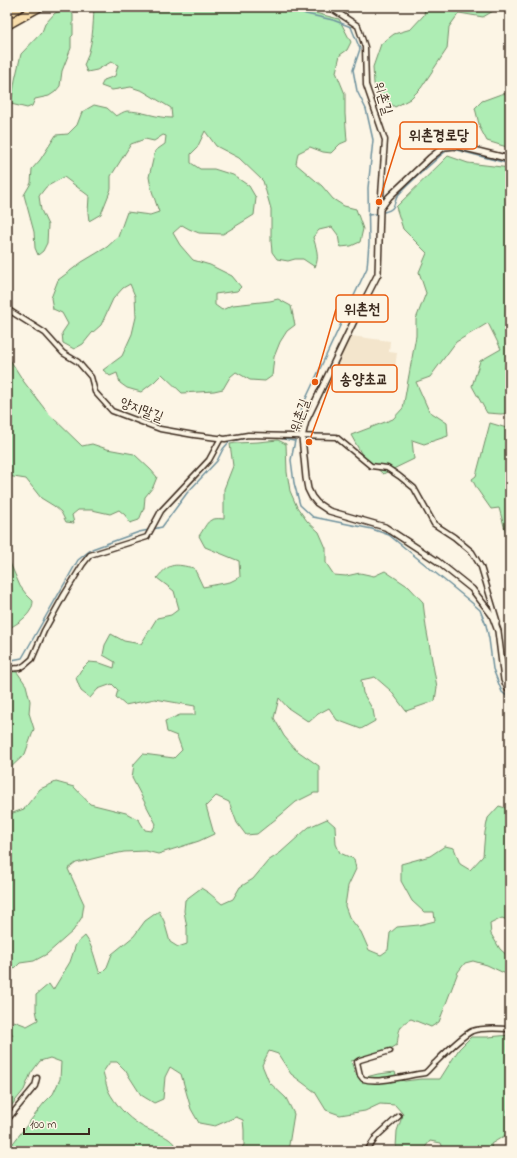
<svg xmlns="http://www.w3.org/2000/svg" width="517" height="1158" viewBox="0 0 517 1158" font-family="'Indie Flower','Poor Story',sans-serif">
  <rect width="100%" height="100%" fill="#fcf5e5"/>
  <filter id="ink" filterUnits="userSpaceOnUse"><feTurbulence type="fractalNoise" baseFrequency=".025" numOctaves="2"/><feDisplacementMap in="SourceGraphic" scale="8" xChannelSelector="R" yChannelSelector="G"/><feConvolveMatrix kernelMatrix="1 2 1 2 8 2 1 2 1" color-interpolation-filters="sRGB"/></filter>
  <g filter="url(#ink)">
    <polygon fill="#f3e5cc" points="351,336 390,341 389,352 397,353 392,389 328,380"/>
    <g fill="#aeedb4" stroke="#748c69">
      <path d="M94,7H282L283,9L315,13L339,19L351,42L347,50L340,55L336,72L345,94V114L347,141L340,144L331,153L323,152L310,147L298,153L296,164L322,186L333,199L344,206L356,209L363,229L360,242L351,246L340,247L338,235L332,227L319,230L313,237C316,247 320,257 315,267L303,259H295L288,261L277,259L272,252L271,241V209L263,181L239,158L216,146L205,131L197,148L191,154V163L200,169H214L233,175L249,186L256,198L254,215L223,234L199,233L189,229L182,225L173,233L180,245L193,260L210,265L232,276L241,287L237,291L215,294V305L222,310L233,305L270,301L278,299L291,306L295,325L287,331L280,342L274,357L272,376L265,381L250,380L236,372L230,377L223,389L214,391L182,393L162,374L154,382L141,392L127,388L120,383L117,373L110,376L103,370L122,356L132,334L136,317L135,296L130,284L123,288L113,299L101,325L92,333L83,344L74,349L63,343L62,333L68,324L62,313L53,309L51,298L58,280L82,262L107,247L118,237L127,212L150,215L159,212L151,188L149,177L155,151L165,144L166,136L163,135L154,141L145,139L131,144L111,176V189L101,214L89,221L88,213L89,196L64,177L46,187L39,196L41,210L48,225L47,243L43,251L38,255L35,248L34,232L24,195L31,183L32,169L40,160L56,135L68,134L77,125L82,112L94,105L107,108L116,116C119,115 124,111 127,111C142,111 157,118 172,118L171,108L143,91L131,87L112,90L101,86L104,80L115,76L118,65L111,62L97,70L87,72L84,65C93,46 93,27 94,7Z"/>
      <polygon points="425,7 496,7 495,10 483,17 459,13 449,27 447,49 421,88 410,99 395,107 384,99 374,84 373,67 381,44 394,34 411,29 424,15"/>
      <polygon points="70,8 73,15 73,35 71,37 71,48 62,71 60,86 55,92 49,96 35,99 32,106 27,108 11,104 15,80 21,54 42,32 45,24 55,13"/>
      <polygon points="510,93 510,148 487,141 480,128 475,108 482,101 501,94"/>
      <polygon points="448,156 468,163 510,168 510,413 501,414 487,413 472,386 480,361 501,349 488,323 456,342 430,377 416,382 429,411 447,423 448,436 424,444 412,440 414,459 383,474 362,455 351,435 393,419 403,408 416,336 416,319 426,293 419,272 427,253 403,229 396,207"/>
      <polygon points="7,355 24,382 47,412 82,446 92,444 107,449 134,454 151,470 157,477 153,487 145,497 144,508 139,520 130,523 125,515 119,510 110,514 92,510 78,510 72,515 74,523 66,522 61,512 54,506 41,498 26,479 7,476"/>
      <polygon points="490,423 510,429 510,553 507,554 506,533 499,508 491,509 477,489 472,479 476,476"/>
      <path d="M278,440L286,444L287,472L290,491L297,507L307,521L319,532L326,548V563L334,575L346,576L360,573L374,576L385,571L409,587L423,602L426,627L437,687L435,701L406,711L390,690L375,677L361,680L363,693L373,710L375,721L361,729L337,720L329,708L318,714L309,722L288,708L279,698L274,718L284,736L295,749L319,766V793H314L296,802L282,814L257,834L246,835L237,823L229,802L216,796L206,806L214,834L199,841L158,854L146,851L124,852L104,856L76,863L68,869L84,904L82,917L73,931L47,954L34,961L20,963L7,976V815L24,809L40,789L56,782L74,787L90,804L126,813L139,820L145,830L152,831L156,824L132,778L134,764L143,754L174,758L182,750L177,736L167,732L165,721L180,715H195V706L155,699L125,705L116,697L118,690L112,684L98,689L90,698L81,691L76,678L81,670L89,662L100,663L114,668L115,662L103,655L105,645L111,634L124,641L141,644L157,618L171,615L179,609L174,591L157,578C170,562 175,564 194,568L203,587L230,582L240,577L239,561L205,547L199,536C208,523 207,517 224,519V489L233,466L230,444L236,443L258,442Z"/>
      <path d="M7,556L20,586L26,594L33,601C33,614 18,624 7,629Z"/>
      <polygon points="7,671 17,672 26,685 30,701 29,713 34,729 25,754 7,771"/>
      <path d="M499,806L509,809L510,807V921L502,918L490,924L491,934L500,949L510,958V977L506,974L487,965L473,961L465,963L458,972L439,1022L431,1027L411,1019C398,1025 399,1032 397,1045C383,1054 367,1058 351,1061L355,1073L362,1078L378,1074L395,1072L398,1079L405,1081L421,1079H440L459,1049L471,1037H488L510,1035V1104L507,1111L510,1119L509,1133L491,1144L492,1151H444L441,1143L430,1141L422,1151H392L396,1147L397,1131L403,1114L395,1105L380,1104L365,1111L340,1115L326,1110L315,1092L291,1074L278,1054L269,1051L262,1065L269,1082L286,1098L294,1114L288,1151H239L244,1145V1130L243,1120L236,1117L215,1126L199,1123L191,1109L181,1074L170,1067L165,1077L163,1099L154,1103L141,1095L125,1070L117,1062H110L103,1072C105,1078 106,1085 108,1090C115,1104 127,1117 140,1125C153,1134 172,1134 178,1151H7L44,1103L53,1094L60,1079L61,1062L50,1058L40,1061L31,1073L24,1090L7,1111V1037L13,1035L9,1029L14,1021L27,1026L38,1020L36,1010V995L49,984L53,990L70,962L76,944L85,936C93,946 95,961 100,974L107,967L112,954L134,936L145,921L159,911L164,921L170,942L178,947L187,944V928L184,911L185,900L201,888L209,893L222,904L233,899L240,887L253,879L268,861L280,853L309,827L327,819L335,826L336,844L340,853L354,859L356,869L348,886L345,906L349,917L361,932L369,950L381,955L388,950L390,933L397,927L419,925L435,921L434,912H424L412,901L401,881V864L430,856L445,846L454,848L460,864L470,870L483,856L485,832L488,818Z"/>
    </g>
    <g fill="none" stroke-linecap="round" stroke-linejoin="round">
      <g stroke="#6e919d" stroke-width="1.5">
        <polyline points="290,7 306,14 333,20 351,27 360,49 353,70 357,91 366,109 373,140 368,188 369,243 367,268 302,407 291,460 294,483 300,505 313,517 372,529 389,535 471,602 480,610 486,625 489,639 493,669 502,692 510,699"/>
        <path d="M384,212C398,209 392,202 399,194C412,180 427,168 441,155L448,150L453,149L510,164"/>
        <polyline points="368,215 376,214"/>
        <polyline points="274,437 294,441"/>
        <polyline points="153,529 162,527 187,493 217,461 223,449 229,442 249,437 264,437"/>
        <polyline points="7,661 22,658 78,560 92,549 139,532 149,530"/>
      </g>
      <g stroke="#3b2a1e" stroke-width="7">
        <g id="minor">
          <polyline points="325,7 331,8 358,26 365,47 366,85 385,140 380,209"/>
          <polyline points="7,309 45,333 63,353 78,362 91,377 95,392 112,411 160,429 194,435 225,439 248,435 336,437 371,466 387,468 399,476 414,488 434,524 454,537 472,552 481,567 497,620 496,625"/>
          <polyline points="7,669 20,668 25,665 32,659 44,631 64,595 83,564 90,555 147,537 161,511 209,460 221,438"/>
          <path d="M390,1051L360,1060L357,1062L360,1075L363,1079C379,1084 408,1075 425,1073C429,1070 432,1065 436,1062C445,1053 462,1036 472,1031C484,1027 498,1029 510,1029"/>
          <polyline points="7,1120 35,1086 37,1078"/>
          <polyline points="367,1151 376,1137 399,1116"/>
        </g>
      </g>
      <g stroke="#3b2a1e" stroke-width="8">
        <polyline id="tertiary" points="510,159 457,146 444,147 430,158 389,197 380,209 378,274 354,321 306,421 302,437 306,478 308,489 312,497 317,503 329,511 385,527 437,561 472,589 492,615 498,631 504,680 508,689 510,691"/>
      </g>
      <g stroke="#3b2a1e" stroke-width="11">
        <g id="motorway">
          <polyline points="7,14 20,7"/>
          <polyline points="7,25 39,7"/>
        </g>
      </g>
      <use href="#minor" stroke="#fcf5e5" stroke-width="4"/>
      <use href="#tertiary" stroke="#fcf5e5" stroke-width="5"/>
      <use href="#motorway" stroke="#f9deab" stroke-width="8"/>
    </g>
  </g>
  <g text-anchor="middle" stroke-width="3" stroke-linejoin="round" paint-order="stroke">
    <g font-size="14" fill="#3b2a1e" stroke="#fcf5e5">
      <text transform="translate(384 98) rotate(73)" y="5">위촌길</text>
      <text transform="translate(142 409) rotate(21)" y="5">양지말길</text>
      <text transform="translate(299 415) rotate(-71)" y="5">위촌길</text>
    </g>
  </g>
  <path fill="none" stroke="#e8590c" stroke-width="1.5" d="M379 202L400 135M315 382L336 309M309 442L332 379"/>
  <g fill="#e8590c" stroke="#fcf5e5" stroke-width="1.5">
    <circle cx="379" cy="202" r="4"/>
    <circle cx="315" cy="382" r="4"/>
    <circle cx="309" cy="442" r="4"/>
  </g>
  <g fill="#fcf5e5" stroke="#e8590c" stroke-width="1.5">
    <rect x="400" y="122" width="77" height="27" rx="4"/>
    <rect x="336" y="295" width="52" height="27" rx="4"/>
    <rect x="332" y="365" width="65" height="27" rx="4"/>
  </g>
  <g font-size="15" text-anchor="middle" font-weight="bold" fill="#3b2a1e">
    <text x="439" y="140">위촌경로당</text>
    <text x="362" y="314">위촌천</text>
    <text x="364" y="384">송양초교</text>
  </g>
  <rect width="517" height="1158" fill="none" stroke="#fcf5e5" stroke-width="24"/>
  <rect x="12" y="12" width="493" height="1134" fill="none" stroke="#3b2a1e" stroke-width="1.5" filter="url(#ink)"/>
  <path d="M24 1128v6h65v-6" fill="none" stroke="#3b2a1e" stroke-width="2"/>
  <text x="30" y="1128" font-size="12" fill="#3b2a1e" stroke="#fcf5e5" stroke-width="3" paint-order="stroke">100 m</text>
</svg>
